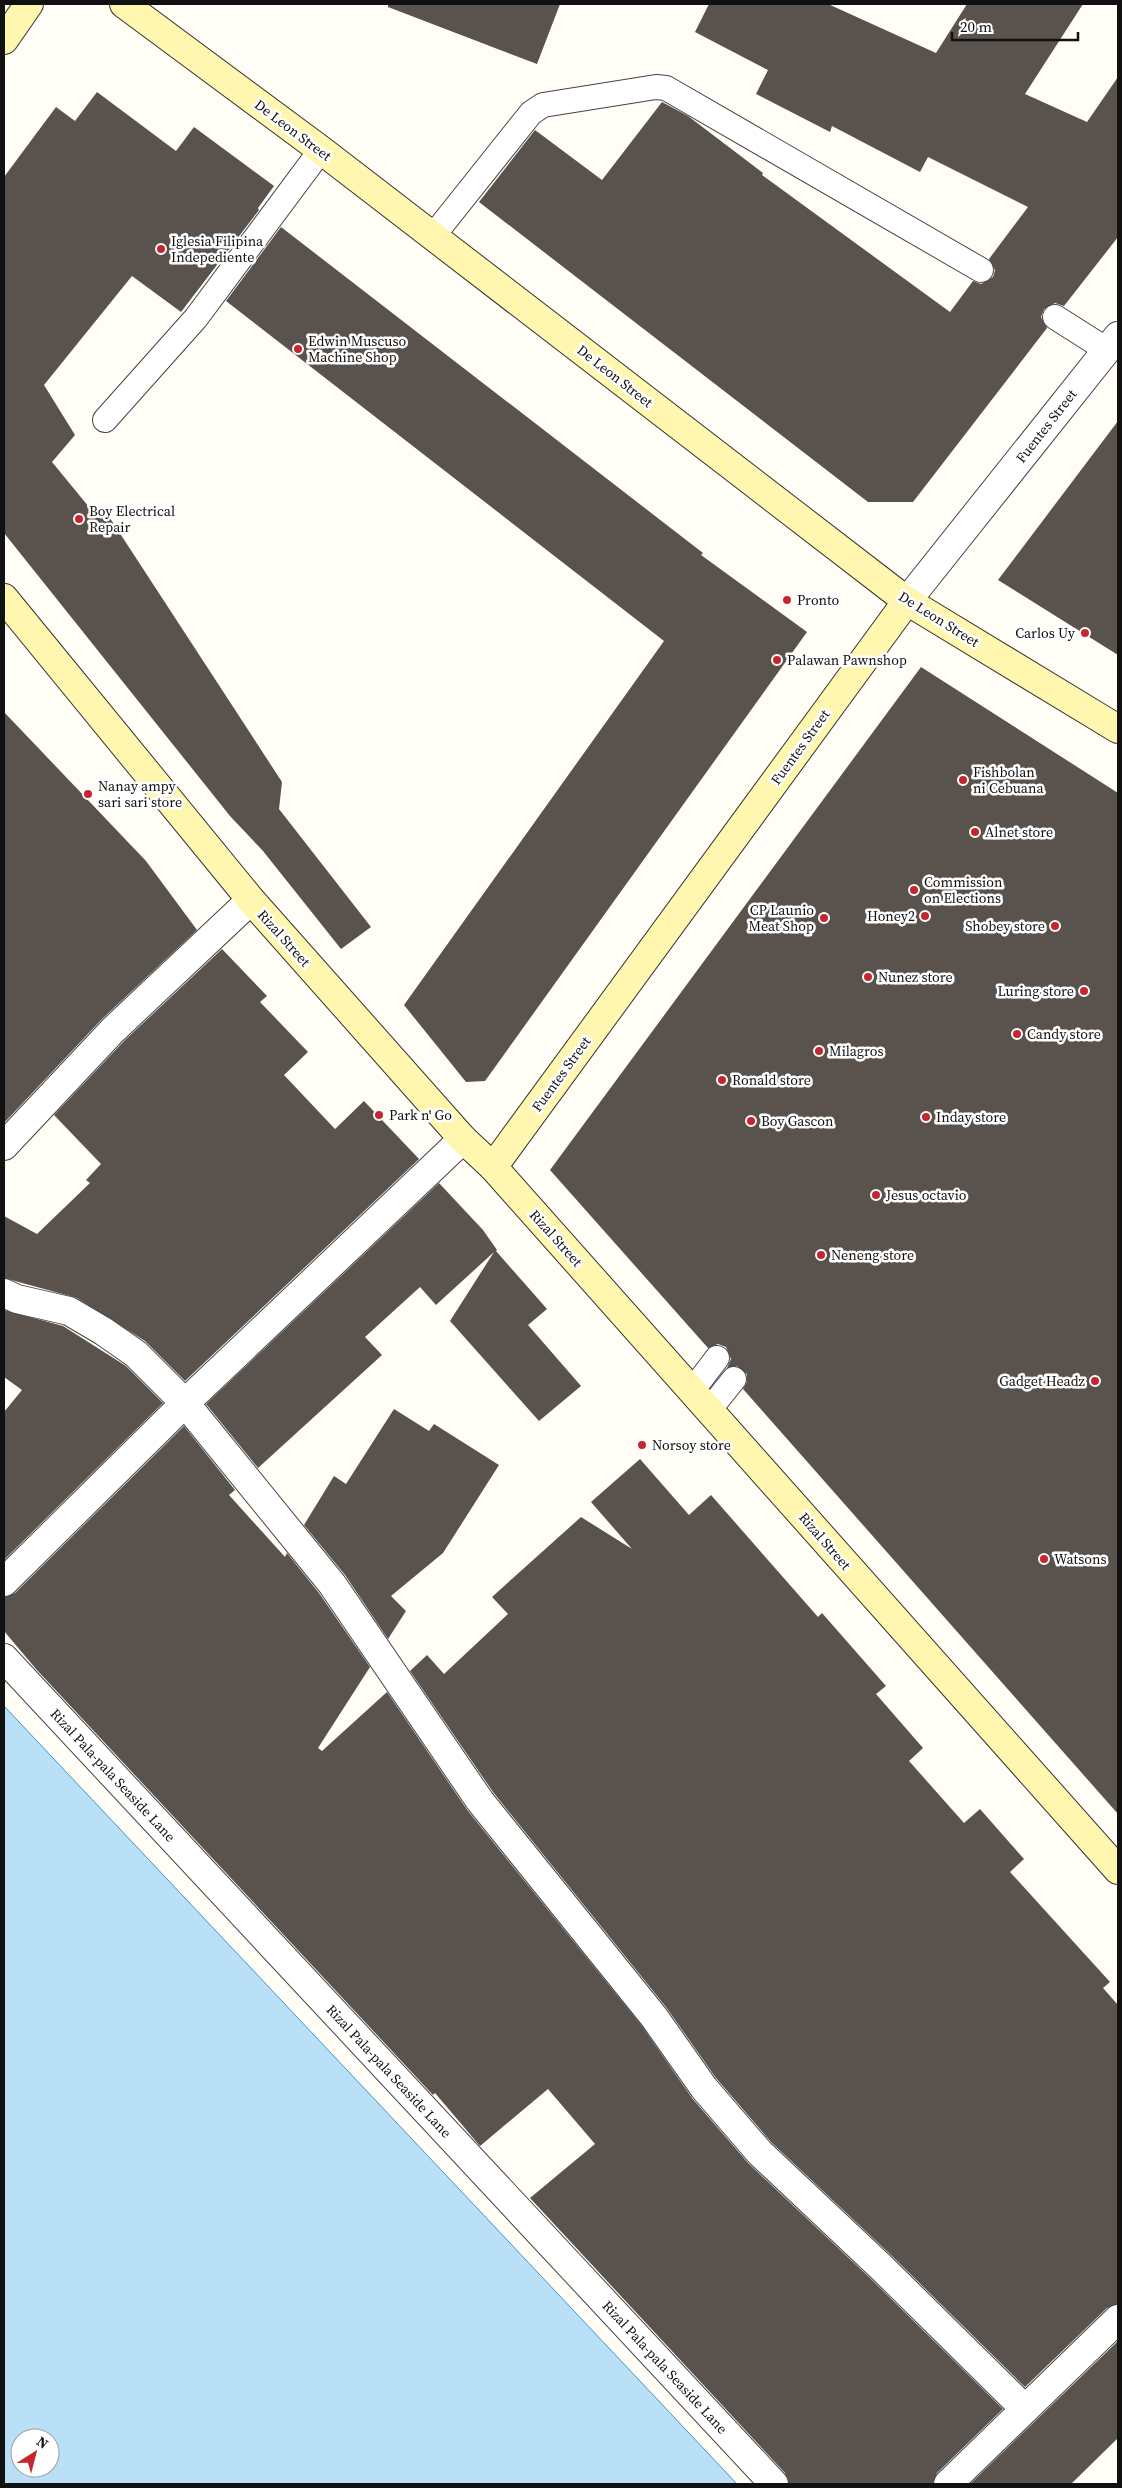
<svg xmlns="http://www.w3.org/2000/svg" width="1122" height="2488" viewBox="0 0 1122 2488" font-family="'Source Serif 4',serif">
  <rect width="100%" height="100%" fill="#fffdf5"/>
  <path fill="#b9e0f7" stroke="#3f96cf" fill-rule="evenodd" d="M4,1706L737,2484H4ZM20,2438H50V2468H20Z"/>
  <g fill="#5a524d">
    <polygon points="388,4 560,4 537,64 388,7"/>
    <polygon points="709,4 828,4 936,53 967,4 1083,4 1025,94 1087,122 1118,77 1118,237 1064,306 1055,303 1044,309 1041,317 1047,328 913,502 868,502 479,202 535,130 602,180 662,102 688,116 763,173 762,175 950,312 973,281 981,284 993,277 995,270 989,259 1028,207 928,157 920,172 832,126 830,132 756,94 768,70 695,32"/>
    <polygon points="97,92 176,151 194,127 274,186 258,208 259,210 181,312 132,276 44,385 75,435 52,462 98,518 106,512 282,782 279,809 371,927 341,949 263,851 230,816 4,533 4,177 56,107 75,121"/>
    <polygon points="281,227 703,553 701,555 807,632 485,1081 466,1082 404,1005 664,641 226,301"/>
    <polygon points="1118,421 1118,655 998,580"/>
    <polygon points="921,667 1118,793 1118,1814 743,1389 747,1382 747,1374 737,1366 727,1368 731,1359 726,1347 718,1344 708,1348 550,1170"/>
    <polygon points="4,712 146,861 197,930 102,1019 4,1123"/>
    <polygon points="222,949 267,996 260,1002 308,1052 284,1075 335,1129 364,1101 419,1159 185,1381 145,1341 77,1298 4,1278 4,1216 37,1234 90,1183 86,1180 101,1164 54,1115 124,1041"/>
    <polygon points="439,1183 483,1230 497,1250 496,1251 547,1309 528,1325 581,1386 539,1421 450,1321 494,1252 436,1305 420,1287 365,1337 382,1355 258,1468 206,1404"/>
    <polygon points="4,1310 63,1326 126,1366 163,1403 4,1560 4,1412 22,1390 4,1377"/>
    <polygon points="394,1409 429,1431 434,1424 499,1465 443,1553 391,1596 406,1611 388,1639 345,1575 304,1525 334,1476 346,1484"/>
    <polygon points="184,1426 235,1490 229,1495 285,1557 287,1553 319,1593 370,1667 318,1748 322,1751 387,1692 468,1811 642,2026 692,2098 749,2164 870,2278 1003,2409 937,2473 933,2484 789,2484 785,2473 530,2198 595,2144 548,2089 480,2146 435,2093 433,2095 36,1669 4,1631 4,1597 15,1593"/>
    <polygon points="640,1459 689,1515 711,1495 818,1617 822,1613 886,1686 876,1694 923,1748 909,1761 964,1823 980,1809 1024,1859 1010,1872 1110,1982 1103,1988 1118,2005 1118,2304 1107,2308 1025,2387 892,2256 771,2142 716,2078 666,2007 493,1792 410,1671 427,1655 444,1674 508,1614 492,1597 581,1517 632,1549 591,1502"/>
    <polygon points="1118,2341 1118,2438 1071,2484 970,2484"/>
  </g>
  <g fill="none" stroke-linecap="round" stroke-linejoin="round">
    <g stroke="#444" stroke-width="26">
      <g id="lane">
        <polyline points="433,236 531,113 543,105 656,87 666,88 981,270"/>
        <polyline points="1055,317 1107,350"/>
        <polyline points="105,420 196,318 321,150"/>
        <polyline points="692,1391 717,1358"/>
        <polyline points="710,1409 734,1379"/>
      </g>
    </g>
    <g stroke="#444" stroke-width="30">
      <g id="street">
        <polyline points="907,601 1118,336"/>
        <polyline points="4,1146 113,1030 251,900"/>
        <polyline points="4,1293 17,1299 69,1311 103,1331 136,1354 185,1403 332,1584 480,1801 654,2017 704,2088 760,2153 881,2267 1025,2409"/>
        <polyline points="4,1582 185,1403 463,1139"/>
        <polyline points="4,1658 774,2484"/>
        <polyline points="948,2484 1118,2319"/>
      </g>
    </g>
    <g stroke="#333" stroke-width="30">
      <g id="secondary">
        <polyline points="124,4 321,150 907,601 1118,729"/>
        <polyline points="4,40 29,4"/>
        <polyline points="4,598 251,900 463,1139 493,1167 1118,1870"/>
        <polyline points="493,1167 907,601"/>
      </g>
    </g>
    <use href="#lane" stroke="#fff" stroke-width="24"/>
    <use href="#street" stroke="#fff" stroke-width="28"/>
    <use href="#secondary" stroke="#fff6b0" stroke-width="28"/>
  </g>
  <g fill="#c4262e" stroke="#fff" stroke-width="2">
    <circle cx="161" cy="249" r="5"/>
    <circle cx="298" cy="349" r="5"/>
    <circle cx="79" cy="519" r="5"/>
    <circle cx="787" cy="600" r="5"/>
    <circle cx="1085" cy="633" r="5"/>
    <circle cx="777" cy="660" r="5"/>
    <circle cx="963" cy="780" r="5"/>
    <circle cx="88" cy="794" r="5"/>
    <circle cx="975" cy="832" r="5"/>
    <circle cx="914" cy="890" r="5"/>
    <circle cx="925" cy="916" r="5"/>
    <circle cx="824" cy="918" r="5"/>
    <circle cx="1055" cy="926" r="5"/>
    <circle cx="868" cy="977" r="5"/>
    <circle cx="1084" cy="991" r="5"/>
    <circle cx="1017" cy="1034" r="5"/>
    <circle cx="819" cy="1051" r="5"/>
    <circle cx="722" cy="1080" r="5"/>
    <circle cx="379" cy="1115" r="5"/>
    <circle cx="926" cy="1117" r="5"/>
    <circle cx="751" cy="1121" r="5"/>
    <circle cx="876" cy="1195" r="5"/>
    <circle cx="821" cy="1255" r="5"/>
    <circle cx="1095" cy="1381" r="5"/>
    <circle cx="642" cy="1445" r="5"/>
    <circle cx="1044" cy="1559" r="5"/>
  </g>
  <g text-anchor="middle" stroke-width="5" stroke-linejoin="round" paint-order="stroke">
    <g font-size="14" fill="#111" stroke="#fff">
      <text transform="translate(293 130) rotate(37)" y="5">De Leon Street</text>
      <text transform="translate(615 376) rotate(38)" y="5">De Leon Street</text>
      <text transform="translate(1046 426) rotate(-52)" y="5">Fuentes Street</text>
      <text transform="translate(939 619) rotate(32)" y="5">De Leon Street</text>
      <text transform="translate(800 747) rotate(-54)" y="5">Fuentes Street</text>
      <text transform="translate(284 938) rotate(48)" y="5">Rizal Street</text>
      <text transform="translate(561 1074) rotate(-54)" y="5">Fuentes Street</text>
      <text transform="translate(556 1238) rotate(48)" y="5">Rizal Street</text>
      <text transform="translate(825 1541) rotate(49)" y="5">Rizal Street</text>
      <text transform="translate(113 1775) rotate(47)" y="5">Rizal Pala-pala Seaside Lane</text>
      <text transform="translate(389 2071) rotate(47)" y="5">Rizal Pala-pala Seaside Lane</text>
      <text transform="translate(665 2367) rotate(47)" y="5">Rizal Pala-pala Seaside Lane</text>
    </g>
    <g font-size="14" fill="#111" stroke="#fff" text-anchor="start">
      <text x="171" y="246">Iglesia Filipina<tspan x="171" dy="16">Indepediente</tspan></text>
      <text x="308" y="346">Edwin Muscuso<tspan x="308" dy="16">Machine Shop</tspan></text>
      <text x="89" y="516">Boy Electrical<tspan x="89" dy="16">Repair</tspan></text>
      <text x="797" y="605">Pronto</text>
      <text x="1075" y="638" text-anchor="end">Carlos Uy</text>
      <text x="787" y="665">Palawan Pawnshop</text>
      <text x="973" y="777">Fishbolan<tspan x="973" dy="16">ni Cebuana</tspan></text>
      <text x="98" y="791">Nanay ampy<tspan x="98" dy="16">sari sari store</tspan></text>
      <text x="985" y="837">Alnet store</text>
      <text x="924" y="887">Commission<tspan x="924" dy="16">on Elections</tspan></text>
      <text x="814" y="915" text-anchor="end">CP Launio<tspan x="814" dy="16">Meat Shop</tspan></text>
      <text x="915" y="921" text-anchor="end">Honey2</text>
      <text x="1045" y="931" text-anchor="end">Shobey store</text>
      <text x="878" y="982">Nunez store</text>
      <text x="1074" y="996" text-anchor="end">Luring store</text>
      <text x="1027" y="1039">Candy store</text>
      <text x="829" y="1056">Milagros</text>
      <text x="732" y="1085">Ronald store</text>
      <text x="389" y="1120">Park n' Go</text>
      <text x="936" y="1122">Inday store</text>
      <text x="761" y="1126">Boy Gascon</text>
      <text x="886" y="1200">Jesus octavio</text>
      <text x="831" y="1260">Neneng store</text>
      <text x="1085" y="1386" text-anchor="end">Gadget Headz</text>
      <text x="652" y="1450">Norsoy store</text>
      <text x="1054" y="1564">Watsons</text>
    </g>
  </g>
  <rect width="1122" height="2488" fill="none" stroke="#111111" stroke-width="10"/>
  <g transform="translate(35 2453) rotate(36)"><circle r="24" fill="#ffffff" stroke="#a0a0a0"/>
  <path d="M0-4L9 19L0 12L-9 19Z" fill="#c4262e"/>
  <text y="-8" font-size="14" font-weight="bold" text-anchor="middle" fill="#111111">N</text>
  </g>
  <path d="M952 32v8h126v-8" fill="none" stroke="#111111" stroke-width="2.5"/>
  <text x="960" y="32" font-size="15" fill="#111111" stroke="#ffffff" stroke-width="4" paint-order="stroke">20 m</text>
</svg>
